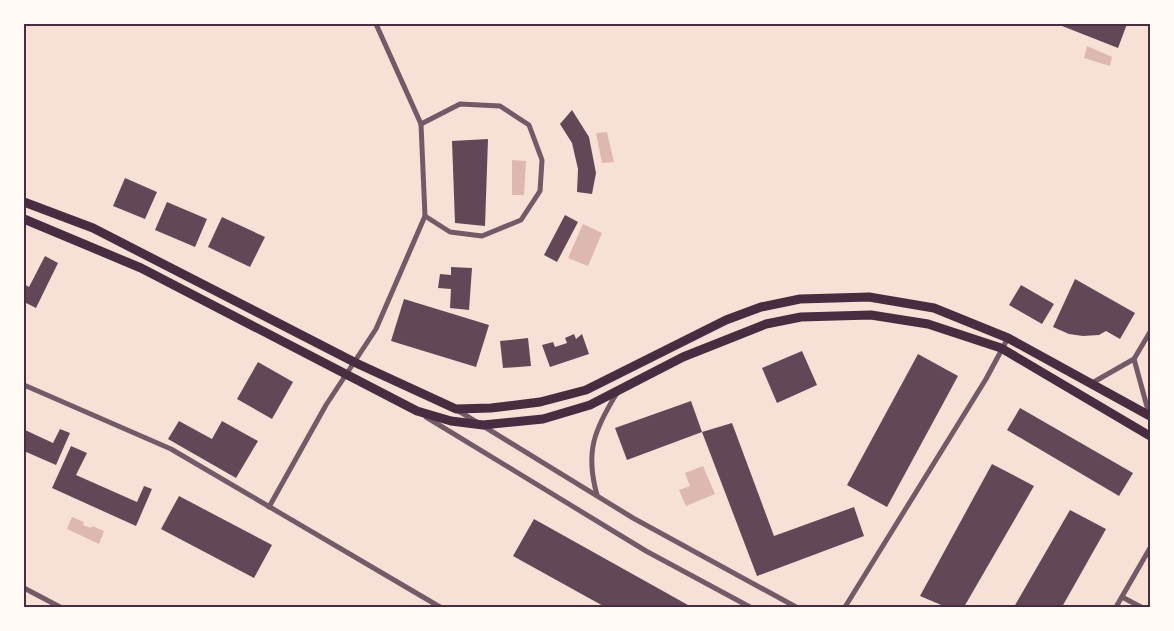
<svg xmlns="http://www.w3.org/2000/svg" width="1174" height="631" viewBox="0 0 1174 631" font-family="'DM Sans',sans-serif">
  <rect width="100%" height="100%" fill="#f7e1d7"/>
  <g fill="#dcb8b0">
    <polygon points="1087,46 1112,57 1110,66 1084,58"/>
    <polygon points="607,132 614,162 602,163 596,133"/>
    <polygon points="512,160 526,161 524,195 512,195"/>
    <polygon points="583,224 602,233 588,266 568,258"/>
    <polygon points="703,466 715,494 686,506 679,490 690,486 685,473"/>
    <polygon points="72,517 84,522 83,525 91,528 92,526 104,531 99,544 67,529"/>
  </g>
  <g fill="#644757">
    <polygon points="1057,24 1127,24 1118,48"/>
    <polygon points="572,110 589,137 596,173 592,194 577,192 578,169 572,143 560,124"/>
    <polygon points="488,139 485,226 455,223 452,141"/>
    <polygon points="125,178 157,192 145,219 113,206"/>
    <polygon points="167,202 207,219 195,247 155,230"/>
    <polygon points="565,215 578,222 557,262 544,255"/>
    <polygon points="222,217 265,237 250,267 208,247"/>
    <polygon points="45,256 58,263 36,308 24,302 24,284 29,287"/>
    <polygon points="451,267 472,268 469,310 450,308 451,289 438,288 440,274 451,275"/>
    <polygon points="1075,279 1135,313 1120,339 1106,331 1099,335 1083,336 1069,334 1053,327"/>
    <polygon points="1021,285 1054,304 1042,324 1009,305"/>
    <polygon points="404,299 489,325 476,367 391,341"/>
    <polygon points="574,334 576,339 582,334 589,354 550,367 542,345 553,342 555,347 567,343 565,338"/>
    <polygon points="528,338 531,366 503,368 500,341"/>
    <polygon points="802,351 817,385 777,403 762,368"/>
    <polygon points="918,354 958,376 887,507 847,485"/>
    <polygon points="258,362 293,382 272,419 237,399"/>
    <polygon points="691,401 702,432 627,460 615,428"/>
    <polygon points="1020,408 1133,473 1119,496 1007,430"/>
    <polygon points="179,421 212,439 222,421 258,441 236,478 168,439"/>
    <polygon points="732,423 774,536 854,507 864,536 757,576 702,432"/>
    <polygon points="60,429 70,433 56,465 24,451 25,430 53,443"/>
    <polygon points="71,446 87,453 76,475 137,502 144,486 152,489 136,526 52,488"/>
    <polygon points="992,464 1034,486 964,607 946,607 920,596"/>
    <polygon points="179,496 272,545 254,578 161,529"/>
    <polygon points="1070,510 1106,529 1062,607 1014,607"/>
    <polygon points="534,519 688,605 687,607 605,607 513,556"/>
  </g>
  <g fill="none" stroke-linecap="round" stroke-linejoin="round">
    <g stroke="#755966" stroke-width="5">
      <polyline points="421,124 460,104 500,106 529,125 542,160 540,191 521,220 482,236 450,232 425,216"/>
      <polyline points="1134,359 1150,332"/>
      <polyline points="1092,383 1134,359 1149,414"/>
      <polyline points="24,385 171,449 440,607"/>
      <polyline points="457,410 633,518 796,607"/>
      <polyline points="426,417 646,551 750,607"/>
      <path d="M597,495C585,452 594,430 617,393"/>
      <polyline points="269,507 326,405 376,329 425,216 421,124 376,24"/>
      <polyline points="24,588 60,607"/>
      <polyline points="1122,597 1141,607"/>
      <polyline points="845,607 986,379 1008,338"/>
      <polyline points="1116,607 1150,548"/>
    </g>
    <g stroke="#4a2c40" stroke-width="9">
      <polyline points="24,202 93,228 356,363 456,409 491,408 540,402 586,390 726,320 761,307 800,299 869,297 934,308 1008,338 1150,416"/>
      <polyline points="24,219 141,268 417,411 451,421 483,425 543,419 590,405 683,357 766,324 801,317 871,315 928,324 1001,348 1150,436"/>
    </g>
  </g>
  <rect width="1174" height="631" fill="none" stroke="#fffaf5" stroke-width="50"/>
  <rect x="25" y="25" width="1124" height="581" fill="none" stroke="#4a2c40" stroke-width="2"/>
</svg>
